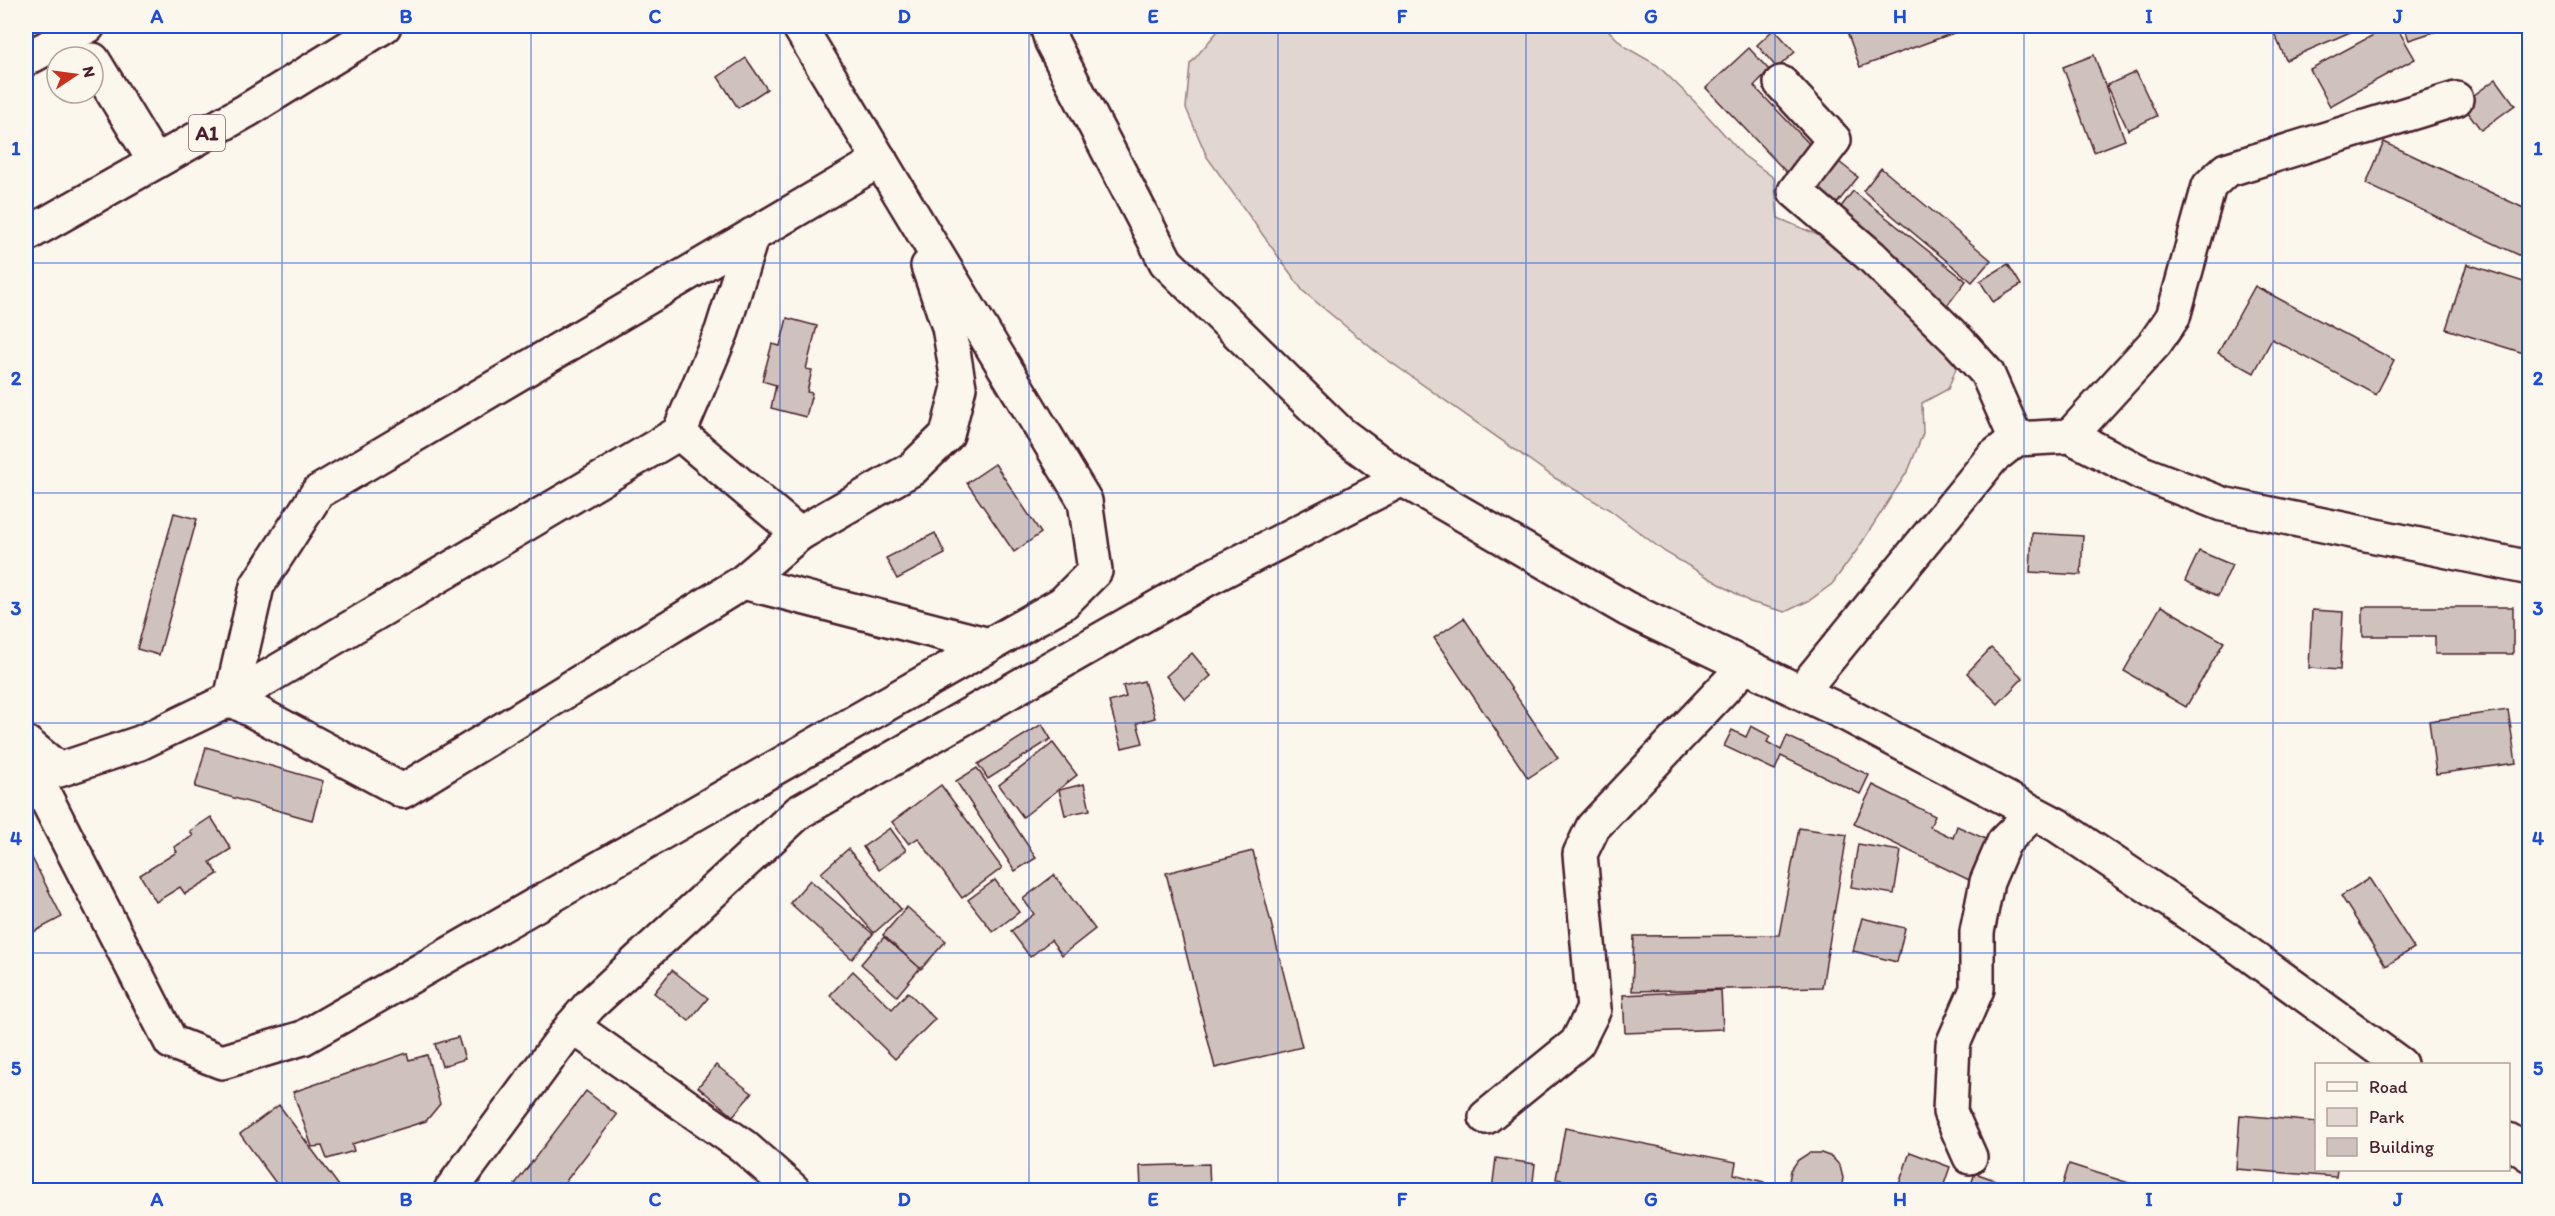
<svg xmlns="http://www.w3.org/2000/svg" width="2555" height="1216" viewBox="0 0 2555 1216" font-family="Itim,sans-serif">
  <rect width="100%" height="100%" fill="#fbf7ec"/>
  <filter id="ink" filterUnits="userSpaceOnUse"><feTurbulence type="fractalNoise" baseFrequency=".0167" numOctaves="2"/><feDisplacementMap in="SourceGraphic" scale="12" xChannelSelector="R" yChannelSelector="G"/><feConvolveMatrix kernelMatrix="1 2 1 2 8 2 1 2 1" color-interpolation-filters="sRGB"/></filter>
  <g filter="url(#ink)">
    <polygon fill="#e2d7d0" stroke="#967b7e" stroke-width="1.5" points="1222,26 1604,26 1625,47 1657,65 1694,101 1743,155 1774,178 1778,218 1843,246 1954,352 1956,368 1948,389 1922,403 1923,433 1909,469 1857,550 1832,584 1810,600 1785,612 1750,602 1665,552 1610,510 1555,478 1375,351 1303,291 1207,157 1186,108 1190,64"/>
    <g fill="#cfc2bc" stroke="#4a1f2b" stroke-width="1.5">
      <polygon points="1845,26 1973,26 1860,67"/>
      <polygon points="2271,26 2364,26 2286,60"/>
      <polygon points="2390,26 2396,26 2415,59 2330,106 2310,69"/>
      <polygon points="2404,26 2442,26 2443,29 2409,40"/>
      <polygon points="1774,29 1795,52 1777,68 1757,45"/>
      <polygon points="1749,48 1769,70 1754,86 1819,154 1793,179 1706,88"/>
      <polygon points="2094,55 2125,140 2094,152 2063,67"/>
      <polygon points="746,58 767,89 738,108 718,77"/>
      <polygon points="2136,72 2157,116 2128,130 2107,85"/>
      <polygon points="2496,79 2515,105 2481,130 2462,104"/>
      <polygon points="2384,142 2530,211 2530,237 2521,256 2366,184"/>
      <polygon points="1839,162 1858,177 1834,207 1816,192"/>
      <polygon points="1881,168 1991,260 1972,282 1863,191"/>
      <polygon points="1853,191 1966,281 1946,307 1834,216"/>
      <polygon points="2008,264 2021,285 1993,302 1980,281"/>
      <polygon points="2467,264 2530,284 2530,355 2446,329"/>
      <polygon points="2255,286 2394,360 2376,395 2272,339 2254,373 2218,353"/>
      <polygon points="787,318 817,326 806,369 812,370 807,392 812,393 806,417 771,408 776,385 762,381 772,344 780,346"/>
      <polygon points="995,464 1041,533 1014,552 967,483"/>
      <polygon points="174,513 197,519 159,655 137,649"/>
      <polygon points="935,533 945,554 897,579 886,558"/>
      <polygon points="2032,533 2083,536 2081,575 2030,572"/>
      <polygon points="2199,551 2232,565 2218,596 2185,581"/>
      <polygon points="2161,606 2224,642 2186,707 2124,671"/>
      <polygon points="2363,607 2513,607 2513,654 2435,654 2435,636 2363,636"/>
      <polygon points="2312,610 2343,612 2340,670 2309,668"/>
      <polygon points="1464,618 1558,758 1528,778 1434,638"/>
      <polygon points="1991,648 2023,678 1998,704 1967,673"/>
      <polygon points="1192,653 1211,676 1185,699 1166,676"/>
      <polygon points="1144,681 1155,718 1137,723 1143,743 1122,748 1109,702 1126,697 1123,686"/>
      <polygon points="2508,710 2516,763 2436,774 2429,721"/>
      <polygon points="1042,724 1051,739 988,779 978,764"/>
      <polygon points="1751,726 1770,736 1767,742 1781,750 1787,736 1869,775 1860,794 1781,756 1775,770 1724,746 1732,730 1746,737"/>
      <polygon points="1053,743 1077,775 1023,817 999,785"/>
      <polygon points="206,747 323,781 312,820 195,787"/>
      <polygon points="977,768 1036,858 1015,871 956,781"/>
      <polygon points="1084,784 1090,810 1065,815 1059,790"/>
      <polygon points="941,785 1002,868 962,898 918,838 909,844 892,822"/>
      <polygon points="1873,785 1935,816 1930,827 1953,838 1957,826 1988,840 1969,880 1854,824"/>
      <polygon points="211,817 231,849 210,862 218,874 185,894 180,887 156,902 140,875 177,852 174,847 193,836 190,831"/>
      <polygon points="890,828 906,850 879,870 863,847"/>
      <polygon points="1799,828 1847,835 1822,987 1632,991 1634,936 1779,935"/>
      <polygon points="1858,844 1901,851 1894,894 1851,887"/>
      <polygon points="26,846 62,917 26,936"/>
      <polygon points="848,849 901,909 874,933 821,873"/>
      <polygon points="1253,851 1302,1047 1215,1068 1166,873"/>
      <polygon points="1054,875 1095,929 1062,955 1051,940 1030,957 1011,931 1034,914 1023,899"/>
      <polygon points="2369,878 2414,948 2386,966 2341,896"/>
      <polygon points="810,880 873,934 852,959 790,903"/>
      <polygon points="995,880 1019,912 993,932 968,900"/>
      <polygon points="907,907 946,941 921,969 883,935"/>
      <polygon points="1862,918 1905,928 1897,962 1853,951"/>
      <polygon points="884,937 920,968 897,996 861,964"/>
      <polygon points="672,970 708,998 689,1021 654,993"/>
      <polygon points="853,971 892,1009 908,992 935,1019 895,1059 830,995"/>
      <polygon points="1721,990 1723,1029 1625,1033 1623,995"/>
      <polygon points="458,1037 465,1059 442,1066 435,1044"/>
      <polygon points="407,1053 409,1060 427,1055 440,1104 426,1121 352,1144 354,1151 327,1159 322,1146 312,1147 293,1092"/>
      <polygon points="716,1065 752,1093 733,1116 698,1087"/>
      <polygon points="586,1091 617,1115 559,1190 523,1190 515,1184"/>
      <polygon points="279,1105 342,1190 281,1190 240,1134"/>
      <polygon points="2240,1115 2316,1122 2316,1170 2337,1170 2336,1177 2236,1169"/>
      <polygon points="1565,1128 1736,1162 1734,1174 1764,1182 1762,1190 1624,1190 1556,1179"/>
      <polygon points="1910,1152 1950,1167 1942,1190 1897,1190"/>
      <polygon points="1809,1153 1821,1153 1832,1157 1840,1166 1843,1178 1841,1190 1792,1190 1789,1182 1791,1170 1798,1160"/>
      <polygon points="1496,1158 1535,1164 1532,1190 1492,1190"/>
      <polygon points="1209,1164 1210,1190 1141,1190 1140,1166"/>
      <polygon points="2069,1164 2132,1184 2130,1190 2061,1190"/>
      <polygon points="1975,1173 2009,1185 2007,1190 1969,1190"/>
    </g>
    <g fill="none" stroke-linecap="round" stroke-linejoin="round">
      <g stroke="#4a1f2b" stroke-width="38">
        <g id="minor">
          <polyline points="1047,26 1052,42 1166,262 1340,433 1402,479 1627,609 1842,712 2057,825 2239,947 2400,1064"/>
          <polyline points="26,59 88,26"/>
          <polyline points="93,60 155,162"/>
          <polyline points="1781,83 1834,140 1795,191 1872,257 1959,342 1987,373 2016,439"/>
          <polyline points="752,235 722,331 679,433 231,699 257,586 318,492 880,160"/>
          <polyline points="679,433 799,534"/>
          <polyline points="2070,436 2155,343 2173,317 2209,186 2226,170 2456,99"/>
          <polyline points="743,582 989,645"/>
          <polyline points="1801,692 1992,458 2016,439 2070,436 2142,473 2222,504 2530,568"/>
          <polyline points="26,743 59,770 140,743 231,699 403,791 743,582 799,534 912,469 947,435 959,387 949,327 928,266"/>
          <polyline points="26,759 171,1042 222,1062 303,1038 1063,603 1095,571 1085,501 799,26"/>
          <polyline points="572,1026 743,1146 793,1190"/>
          <polyline points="1486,1117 1577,1043 1594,1009 1580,854 1593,827 1745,666"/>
          <polyline points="2508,1140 2530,1155"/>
          <polyline points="1970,1157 1950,1112 1953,1044 1977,989 1977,932 1987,882 2004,842 2033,813"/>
          <polyline points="451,1190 572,1026 590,1005 799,812 1207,579 1402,479"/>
        </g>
      </g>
      <g stroke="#4a1f2b" stroke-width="38">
        <polyline id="highway" points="26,235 246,111 384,26"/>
      </g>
      <use href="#minor" stroke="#fbf7ec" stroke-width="33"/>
      <use href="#highway" stroke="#fbf7ec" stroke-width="33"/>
    </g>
  </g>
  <path fill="none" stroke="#1d4ed8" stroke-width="1.5" stroke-opacity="0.55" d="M282,26V1190M531,26V1190M780,26V1190M1029,26V1190M1278,26V1190M1526,26V1190M1775,26V1190M2024,26V1190M2273,26V1190M26,263H2530M26,493H2530M26,723H2530M26,953H2530"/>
  <g text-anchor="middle" stroke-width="6" stroke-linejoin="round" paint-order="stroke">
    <rect fill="#fbf7ec" stroke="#7f6065" stroke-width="1.5" x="189" y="115" width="36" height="36" rx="4.5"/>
    <g font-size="21" font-weight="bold" fill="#4a1f2b">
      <text x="207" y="140">A1</text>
    </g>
  </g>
  <rect width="2555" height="1216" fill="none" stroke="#fbf7ec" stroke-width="66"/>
  <rect x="2315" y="1063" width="195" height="108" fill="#fbf7ec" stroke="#b4a19f" stroke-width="1.5"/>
  <rect x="2327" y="1082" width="30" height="9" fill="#fbf7ec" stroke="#b4a19f" stroke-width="1.5"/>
  <text x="2369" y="1093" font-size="18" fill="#4a1f2b">Road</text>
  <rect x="2327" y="1108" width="30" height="18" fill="#e2d7d0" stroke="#b4a19f" stroke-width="1.5"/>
  <text x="2369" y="1123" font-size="18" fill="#4a1f2b">Park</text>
  <rect x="2327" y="1138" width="30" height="18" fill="#cfc2bc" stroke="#b4a19f" stroke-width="1.5"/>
  <text x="2369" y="1153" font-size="18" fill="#4a1f2b">Building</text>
  <g transform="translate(75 75) rotate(77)"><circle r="28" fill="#fbf7ec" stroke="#b4a19f" stroke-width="1.5"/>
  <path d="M0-4.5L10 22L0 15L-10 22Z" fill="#c8321e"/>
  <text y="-9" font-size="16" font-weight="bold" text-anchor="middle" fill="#4a1f2b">N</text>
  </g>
  <rect x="33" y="33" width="2489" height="1150" fill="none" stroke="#1d4ed8" stroke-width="2"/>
  <g font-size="20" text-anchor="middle" font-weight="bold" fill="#1d4ed8">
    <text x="157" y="23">A</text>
    <text x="406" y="23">B</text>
    <text x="655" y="23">C</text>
    <text x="904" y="23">D</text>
    <text x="1153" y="23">E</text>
    <text x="1402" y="23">F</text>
    <text x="1651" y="23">G</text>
    <text x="1900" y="23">H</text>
    <text x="2149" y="23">I</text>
    <text x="2398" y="23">J</text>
    <text x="16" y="155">1</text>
    <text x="2538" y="155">1</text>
    <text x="16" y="385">2</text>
    <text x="2538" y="385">2</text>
    <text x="16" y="615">3</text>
    <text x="2538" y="615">3</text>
    <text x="16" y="845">4</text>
    <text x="2538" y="845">4</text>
    <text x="16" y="1075">5</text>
    <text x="2538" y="1075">5</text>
    <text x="157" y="1206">A</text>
    <text x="406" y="1206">B</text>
    <text x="655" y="1206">C</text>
    <text x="904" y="1206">D</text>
    <text x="1153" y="1206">E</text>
    <text x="1402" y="1206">F</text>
    <text x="1651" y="1206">G</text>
    <text x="1900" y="1206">H</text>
    <text x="2149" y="1206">I</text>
    <text x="2398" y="1206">J</text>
  </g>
</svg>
